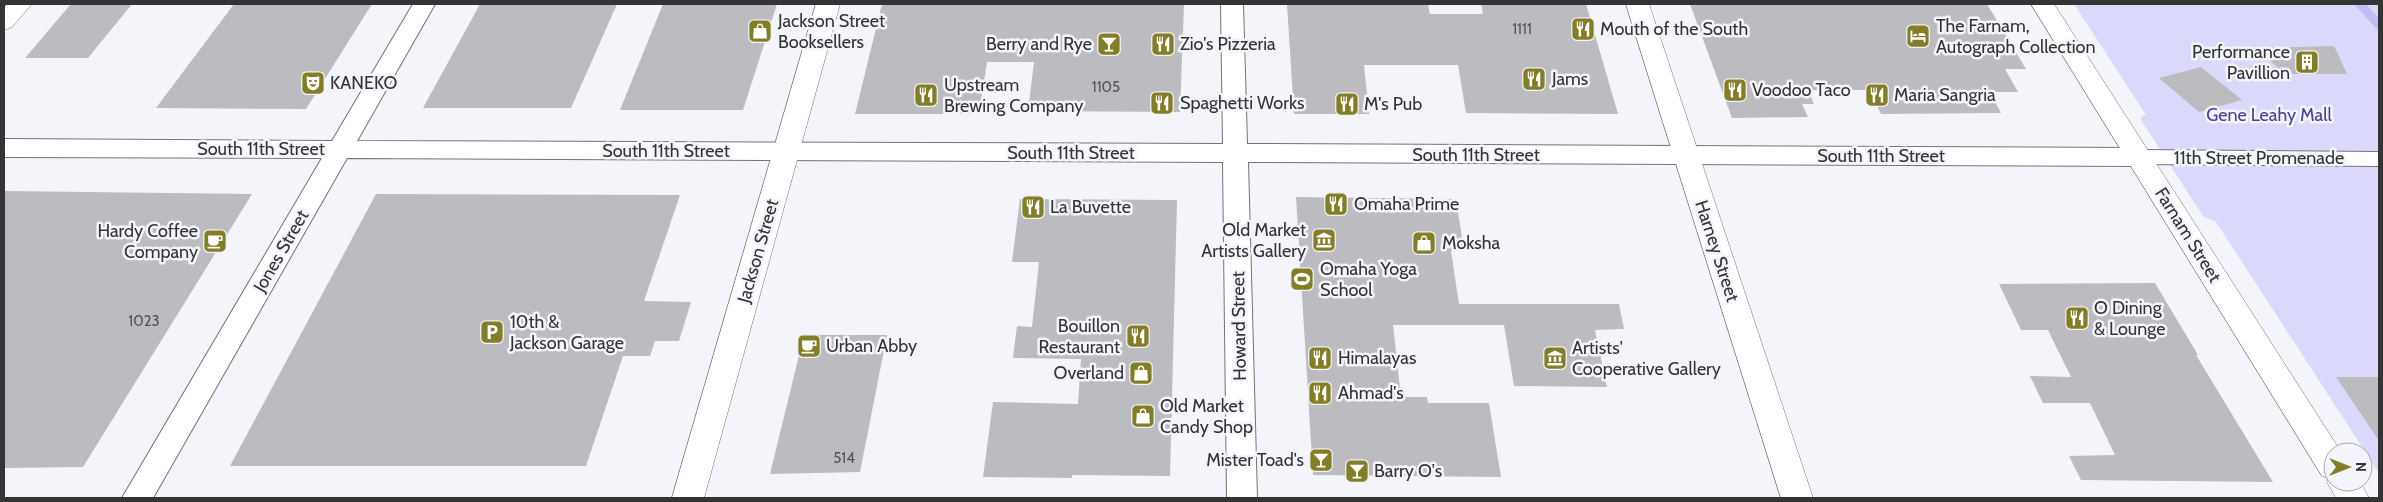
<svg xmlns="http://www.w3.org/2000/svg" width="2383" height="502" viewBox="0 0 2383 502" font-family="Cabin,sans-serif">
  <rect width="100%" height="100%" fill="#f4f5fa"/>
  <polygon fill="#dad9fb" points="2074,4 2379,4 2379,473 2216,222 2203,216 2141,120 2141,117 2146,115"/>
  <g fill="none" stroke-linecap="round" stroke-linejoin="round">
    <polyline stroke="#c0bff3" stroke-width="9" points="2360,4 2379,25"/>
  </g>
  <g fill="#bbbbc0">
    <polygon points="71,4 132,4 88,58 25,58"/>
    <polygon points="234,4 372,4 306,109 156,108"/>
    <polygon points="480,4 617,4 571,108 423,108"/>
    <polygon points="663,4 777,4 743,110 620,110"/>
    <polygon points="882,4 1184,4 1180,112 1028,111 1034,62 987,62 979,114 855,114"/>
    <polygon points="1287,4 1428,4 1430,14 1483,14 1481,4 1586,4 1618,114 1466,113 1458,65 1364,65 1369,114 1294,114"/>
    <polygon points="1690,4 1987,4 2026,69 2005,69 2018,92 1990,92 2001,113 1881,114 1870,90 1808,90 1814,104 1802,104 1808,117 1732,118"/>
    <polygon points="2334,46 2347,74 2285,74 2256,48"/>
    <polygon points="2201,67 2242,100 2199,112 2159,78"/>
    <polygon points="4,191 252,194 83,467 4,468"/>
    <polygon points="376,194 680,195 644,301 691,302 679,341 655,341 650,356 623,356 586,466 230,466"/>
    <polygon points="1296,197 1456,199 1464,251 1451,251 1459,304 1619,304 1624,329 1595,330 1607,387 1514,386 1504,325 1393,325 1401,397 1427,397 1428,403 1489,403 1501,477 1313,475"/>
    <polygon points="1020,199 1177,200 1170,476 1072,475 1072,478 983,477 993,402 1078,404 1081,359 1013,358 1017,326 1032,327 1039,262 1012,262"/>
    <polygon points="2155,283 2198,355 2196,355 2273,482 2081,480 2069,456 2115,455 2090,403 2043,403 2030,376 2071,377 2048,330 2021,330 1999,284"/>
    <polygon points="804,335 887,335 860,472 770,474"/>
    <polygon points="2336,377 2379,377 2379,441"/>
  </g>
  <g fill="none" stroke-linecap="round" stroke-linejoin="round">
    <g stroke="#737378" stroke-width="2">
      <polygon id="pedestrian" points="2139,150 2379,152 2379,166 2139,164 2132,162 2130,157 2132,152"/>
    </g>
    <g stroke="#737378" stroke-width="2">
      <polygon id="minor" points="413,4 435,4 357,141 1223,144 1221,4 1243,4 1247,144 2139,148 2148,151 2151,157 2148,163 2139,166 1248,162 1257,498 1227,498 1223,162 347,158 153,498 122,498 322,158 4,157 4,139 332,141"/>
    </g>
    <g stroke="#737378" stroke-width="1">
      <g id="tertiary">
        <polygon points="7,4 32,4 12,27 4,30 4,8"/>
        <polygon points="816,4 840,4 704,498 672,498"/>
      </g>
    </g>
    <g stroke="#737378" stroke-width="1">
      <g id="secondary">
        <polygon points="1626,4 1649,4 1813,498 1781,498"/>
        <polygon points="2031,4 2054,4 2341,452 2333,452 2333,482 2360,482 2369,498 2336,498 2327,482 2329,478 2322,476"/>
      </g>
    </g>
    <use href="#pedestrian" fill="#fff" fill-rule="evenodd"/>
    <use href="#minor" fill="#fff" fill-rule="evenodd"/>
    <use href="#tertiary" fill="#fff" fill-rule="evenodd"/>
    <use href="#secondary" fill="#fff" fill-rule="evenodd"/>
  </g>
  <defs>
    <g id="restaurant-square" transform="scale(1.25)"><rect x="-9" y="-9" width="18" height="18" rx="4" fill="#837e25" stroke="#f4f5fa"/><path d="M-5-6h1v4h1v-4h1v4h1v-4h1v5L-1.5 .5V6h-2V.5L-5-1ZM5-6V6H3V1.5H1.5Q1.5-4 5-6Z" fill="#fff"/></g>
    <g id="shop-square" transform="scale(1.25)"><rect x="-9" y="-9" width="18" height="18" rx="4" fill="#837e25" stroke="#f4f5fa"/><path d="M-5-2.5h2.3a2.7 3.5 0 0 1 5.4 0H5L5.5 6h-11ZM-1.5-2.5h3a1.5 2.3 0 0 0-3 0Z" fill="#fff"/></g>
    <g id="hotel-square" transform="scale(1.25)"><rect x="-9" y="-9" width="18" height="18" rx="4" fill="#837e25" stroke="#f4f5fa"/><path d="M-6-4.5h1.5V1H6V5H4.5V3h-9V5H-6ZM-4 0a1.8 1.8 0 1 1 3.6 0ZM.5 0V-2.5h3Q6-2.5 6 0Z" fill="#fff"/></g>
    <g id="bar-square" transform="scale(1.25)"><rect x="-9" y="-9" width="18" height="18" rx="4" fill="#837e25" stroke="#f4f5fa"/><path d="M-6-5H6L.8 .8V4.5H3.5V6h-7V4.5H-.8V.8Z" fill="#fff"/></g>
    <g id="building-square" transform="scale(1.25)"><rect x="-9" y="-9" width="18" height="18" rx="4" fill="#837e25" stroke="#f4f5fa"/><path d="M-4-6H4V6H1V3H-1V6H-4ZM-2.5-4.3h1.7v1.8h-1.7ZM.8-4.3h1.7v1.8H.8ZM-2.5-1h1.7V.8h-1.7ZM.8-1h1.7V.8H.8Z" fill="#fff"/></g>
    <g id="theatre-square" transform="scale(1.25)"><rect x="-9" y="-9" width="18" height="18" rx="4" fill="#837e25" stroke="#f4f5fa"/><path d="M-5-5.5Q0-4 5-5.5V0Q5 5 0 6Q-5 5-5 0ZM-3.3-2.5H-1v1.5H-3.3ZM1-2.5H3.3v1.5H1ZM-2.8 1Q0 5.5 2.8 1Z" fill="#fff"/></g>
    <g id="museum-square" transform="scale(1.25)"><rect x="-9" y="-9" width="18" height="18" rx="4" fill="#837e25" stroke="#f4f5fa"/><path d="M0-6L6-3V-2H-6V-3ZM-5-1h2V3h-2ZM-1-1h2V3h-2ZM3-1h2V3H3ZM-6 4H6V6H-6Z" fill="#fff"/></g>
    <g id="cafe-square" transform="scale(1.25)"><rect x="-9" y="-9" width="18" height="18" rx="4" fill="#837e25" stroke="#f4f5fa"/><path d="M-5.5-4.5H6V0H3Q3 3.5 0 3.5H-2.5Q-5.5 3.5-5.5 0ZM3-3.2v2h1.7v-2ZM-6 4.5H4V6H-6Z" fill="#fff"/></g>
    <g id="stadium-square" transform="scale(1.25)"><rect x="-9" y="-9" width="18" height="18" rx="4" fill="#837e25" stroke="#f4f5fa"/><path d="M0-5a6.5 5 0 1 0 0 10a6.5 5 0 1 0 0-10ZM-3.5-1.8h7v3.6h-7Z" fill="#fff"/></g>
    <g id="parking-square" transform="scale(1.25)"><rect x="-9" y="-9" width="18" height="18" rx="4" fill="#837e25" stroke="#f4f5fa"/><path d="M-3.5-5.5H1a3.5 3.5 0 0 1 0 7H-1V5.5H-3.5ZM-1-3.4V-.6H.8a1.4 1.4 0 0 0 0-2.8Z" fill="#fff"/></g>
  </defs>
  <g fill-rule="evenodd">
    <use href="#restaurant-square" x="1583" y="29"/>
    <use href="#shop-square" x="760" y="31"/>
    <use href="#hotel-square" x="1918" y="36"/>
    <use href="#bar-square" x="1109" y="44"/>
    <use href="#restaurant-square" x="1163" y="44"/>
    <use href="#building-square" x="2307" y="62"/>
    <use href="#restaurant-square" x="1534" y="79"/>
    <use href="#theatre-square" x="313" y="83"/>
    <use href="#restaurant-square" x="1735" y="90"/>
    <use href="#restaurant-square" x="926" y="95"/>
    <use href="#restaurant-square" x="1877" y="95"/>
    <use href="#restaurant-square" x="1162" y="103"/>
    <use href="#restaurant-square" x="1347" y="104"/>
    <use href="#restaurant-square" x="1336" y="204"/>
    <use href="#restaurant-square" x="1033" y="207"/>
    <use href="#museum-square" x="1324" y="240"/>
    <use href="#cafe-square" x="215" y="241"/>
    <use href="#shop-square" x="1424" y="243"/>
    <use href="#stadium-square" x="1302" y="279"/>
    <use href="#restaurant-square" x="2077" y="318"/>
    <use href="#parking-square" x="492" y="332"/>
    <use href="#restaurant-square" x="1138" y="336"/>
    <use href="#cafe-square" x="809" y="346"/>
    <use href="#restaurant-square" x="1320" y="358"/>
    <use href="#museum-square" x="1555" y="358"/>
    <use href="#shop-square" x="1141" y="373"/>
    <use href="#restaurant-square" x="1320" y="393"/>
    <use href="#shop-square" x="1143" y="416"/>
    <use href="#bar-square" x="1321" y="460"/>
    <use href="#bar-square" x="1357" y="471"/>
  </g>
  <g text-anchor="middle" stroke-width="5" stroke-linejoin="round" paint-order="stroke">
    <g font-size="15" fill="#565658">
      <text x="1522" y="34">1111</text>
      <text x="1106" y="92">1105</text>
      <text x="144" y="326">1023</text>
      <text x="844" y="463">514</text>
    </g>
    <g font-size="18" fill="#343436" stroke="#f4f5fa" text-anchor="start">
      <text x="778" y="27">Jackson Street<tspan x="778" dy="21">Booksellers</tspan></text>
      <text x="1936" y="32">The Farnam,<tspan x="1936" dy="21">Autograph Collection</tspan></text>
      <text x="1600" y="35">Mouth of the South</text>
      <text x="1092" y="50" text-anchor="end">Berry and Rye</text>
      <text x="1180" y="50">Zio's Pizzeria</text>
      <text x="2290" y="58" text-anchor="end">Performance<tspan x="2290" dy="21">Pavillion</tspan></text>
      <text x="1552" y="85">Jams</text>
      <text x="330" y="89">KANEKO</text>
      <text x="944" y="91">Upstream<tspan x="944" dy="21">Brewing Company</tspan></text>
      <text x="1752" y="96">Voodoo Taco</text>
      <text x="1894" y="101">Maria Sangria</text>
      <text x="1180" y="109">Spaghetti Works</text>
      <text x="1364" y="110">M's Pub</text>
      <text x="1354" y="210">Omaha Prime</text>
      <text x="1050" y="213">La Buvette</text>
      <text x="1306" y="236" text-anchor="end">Old Market<tspan x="1306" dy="21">Artists Gallery</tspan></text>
      <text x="198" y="237" text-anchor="end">Hardy Coffee<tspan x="198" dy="21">Company</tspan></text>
      <text x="1442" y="249">Moksha</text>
      <text x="1320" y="275">Omaha Yoga<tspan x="1320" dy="21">School</tspan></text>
      <text x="2094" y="314">O Dining<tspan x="2094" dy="21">&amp; Lounge</tspan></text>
      <text x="510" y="328">10th &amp;<tspan x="510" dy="21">Jackson Garage</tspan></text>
      <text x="1120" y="332" text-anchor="end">Bouillon<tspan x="1120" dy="21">Restaurant</tspan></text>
      <text x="826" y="352">Urban Abby</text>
      <text x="1572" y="354">Artists'<tspan x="1572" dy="21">Cooperative Gallery</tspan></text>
      <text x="1338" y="364">Himalayas</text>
      <text x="1124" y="379" text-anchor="end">Overland</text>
      <text x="1338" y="399">Ahmad's</text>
      <text x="1160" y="412">Old Market<tspan x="1160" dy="21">Candy Shop</tspan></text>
      <text x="1304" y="466" text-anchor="end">Mister Toad's</text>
      <text x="1374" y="477">Barry O's</text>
    </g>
    <g font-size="18" fill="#4e3d9f" stroke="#f4f5fa">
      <text x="2269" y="121">Gene Leahy Mall</text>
    </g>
    <g font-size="18" fill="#343436" stroke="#f4f5fa">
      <text x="261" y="155">South 11th Street</text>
      <text x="666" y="157">South 11th Street</text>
      <text x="1071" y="159">South 11th Street</text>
      <text x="1476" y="161">South 11th Street</text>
      <text x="1881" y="162">South 11th Street</text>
      <text x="2259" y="164">11th Street Promenade</text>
      <text transform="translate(2188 235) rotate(58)" y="6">Farnam Street</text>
      <text transform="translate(281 251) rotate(-60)" y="6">Jones Street</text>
      <text transform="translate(758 251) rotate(-74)" y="6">Jackson Street</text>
      <text transform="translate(1717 251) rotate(72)" y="6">Harney Street</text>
      <text transform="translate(1239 326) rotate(-91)" y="6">Howard Street</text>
    </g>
  </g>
  <rect width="2383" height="502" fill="none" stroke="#343436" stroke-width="10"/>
  <g transform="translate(2348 467) rotate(90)"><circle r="24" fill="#f4f5fa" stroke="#a7a8ac"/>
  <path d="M0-4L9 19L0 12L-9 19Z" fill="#837e25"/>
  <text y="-8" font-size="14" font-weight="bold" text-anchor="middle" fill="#343436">N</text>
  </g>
</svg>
